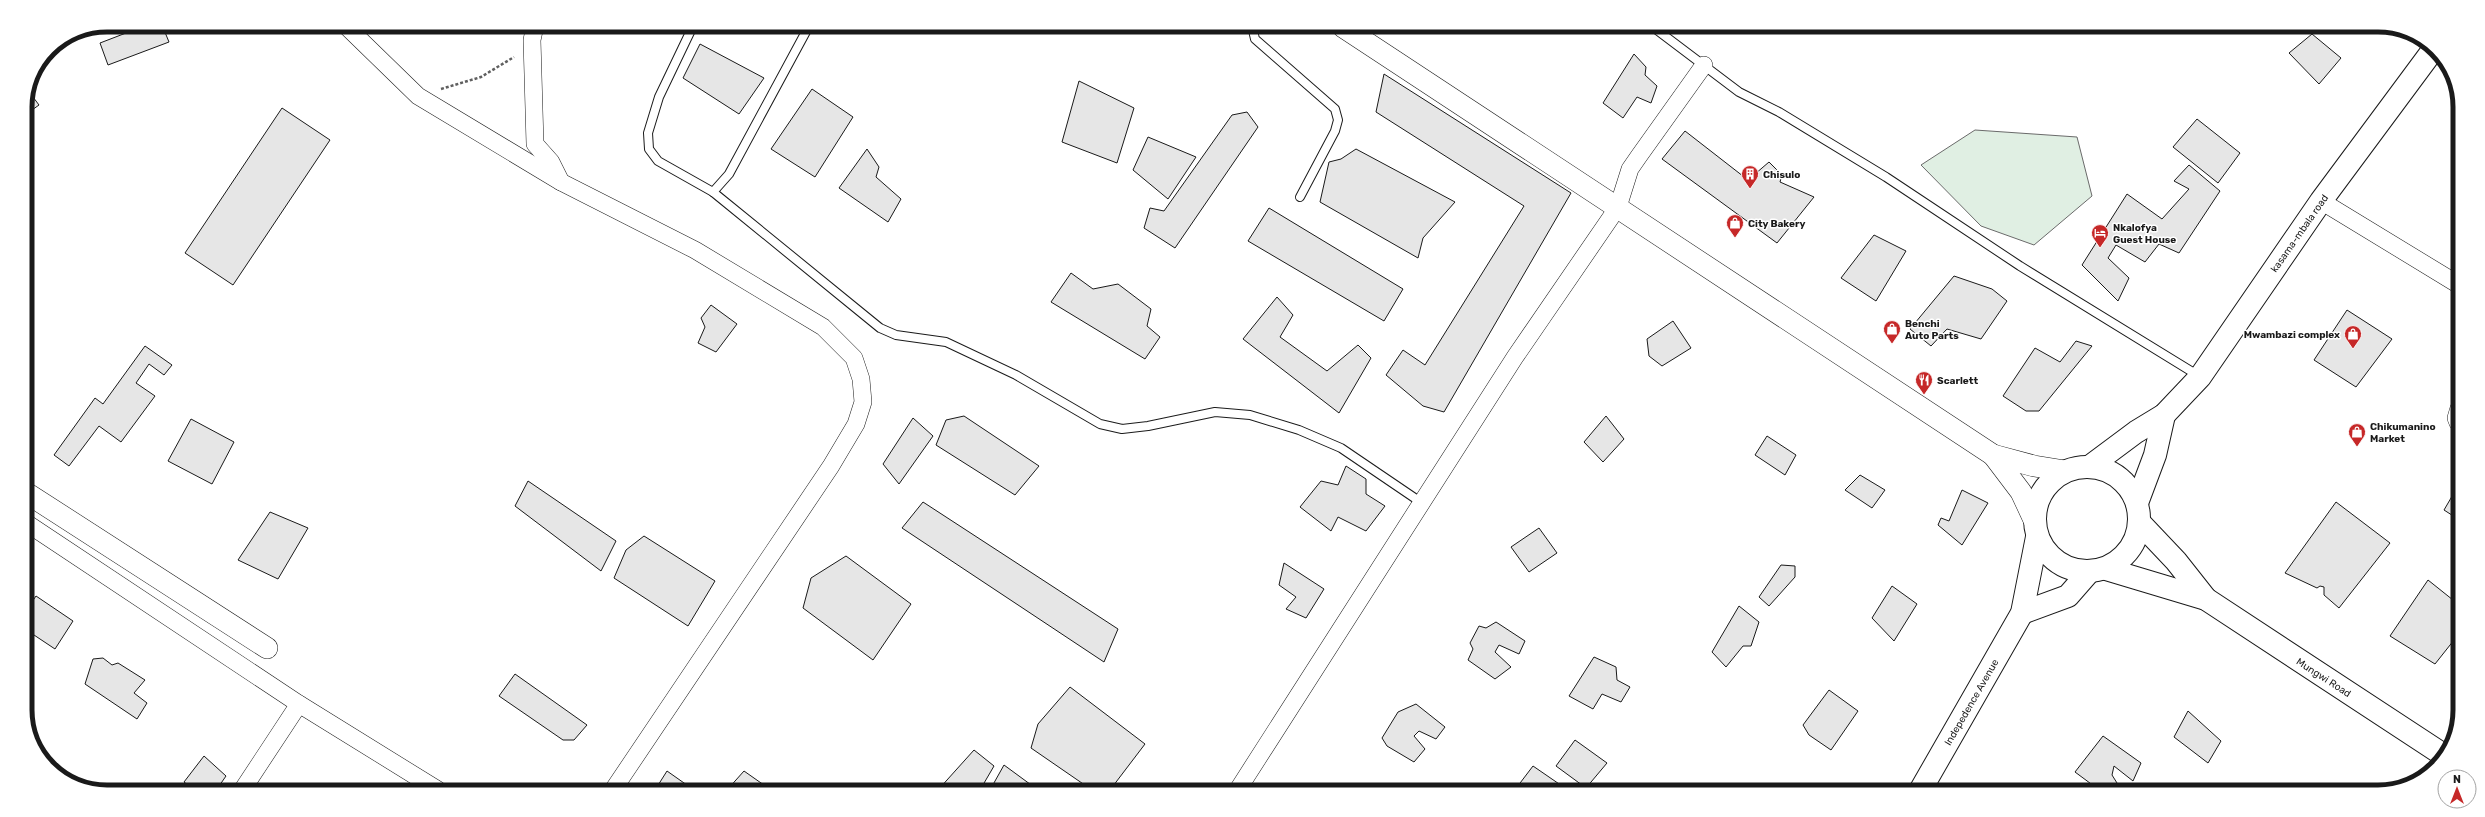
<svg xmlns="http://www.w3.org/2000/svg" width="2485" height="817" viewBox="0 0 2485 817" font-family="Rubik,sans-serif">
  <rect width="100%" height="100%" fill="#fff"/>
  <polygon fill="#e0efe3" stroke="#6a6a6a" points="1975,130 2077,137 2092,196 2034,245 1981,226 1921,165"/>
  <g fill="#e6e6e6" stroke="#1a1a1a">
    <polygon points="127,25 141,25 143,28 162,25 169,42 108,65 100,43 126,33"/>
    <polygon points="2312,34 2341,58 2319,84 2289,53"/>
    <polygon points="700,44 764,78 739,114 683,78"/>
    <polygon points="1634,54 1646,67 1645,75 1657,86 1651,103 1637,97 1623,118 1603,103"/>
    <polygon points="1384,74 1571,193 1444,412 1423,406 1386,375 1403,350 1425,365 1524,206 1376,112"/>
    <polygon points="1079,81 1134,108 1117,163 1062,142"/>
    <polygon points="29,87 33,92 30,93 39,105 25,115"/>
    <polygon points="812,89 853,117 815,177 771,149"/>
    <polygon points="282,108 330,140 233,285 185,253"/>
    <polygon points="1247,112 1258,127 1175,248 1144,228 1150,208 1164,211 1232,115"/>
    <polygon points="2197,119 2240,153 2218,183 2173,147"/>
    <polygon points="1685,131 1748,180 1769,162 1782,175 1780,182 1814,197 1777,243 1662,159"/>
    <polygon points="1148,137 1196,157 1168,199 1133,170"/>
    <polygon points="867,149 879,167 876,177 901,199 888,222 839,188"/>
    <polygon points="1356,149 1455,202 1423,238 1418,258 1320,202 1329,162 1341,159"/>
    <polygon points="2189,165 2220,191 2179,253 2159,244 2145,262 2116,245 2108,258 2129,278 2118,301 2082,265 2127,194 2162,219 2189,189 2174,181"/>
    <polygon points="1269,208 1403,289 1384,321 1248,241"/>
    <polygon points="1874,235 1906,251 1876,301 1841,278"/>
    <polygon points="1071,273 1093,289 1118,284 1151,309 1147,326 1160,337 1145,359 1051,302"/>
    <polygon points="1954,276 1992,289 2007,301 1981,339 1947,329 1931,346 1910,329"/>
    <polygon points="25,294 33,299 25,312"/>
    <polygon points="1277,297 1293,315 1280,337 1327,371 1358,345 1371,358 1339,413 1243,339"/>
    <polygon points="711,305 737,324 716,352 698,343 705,327 701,318"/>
    <polygon points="2347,310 2392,339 2356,387 2314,360"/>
    <polygon points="1673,321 1691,348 1662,366 1649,356 1647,339"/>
    <polygon points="2076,341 2092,346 2039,411 2026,411 2003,396 2035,348 2060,362"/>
    <polygon points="145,346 172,365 164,375 149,364 136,383 155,396 121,442 99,426 69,466 54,455 95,398 103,404"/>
    <polygon points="964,416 1039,466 1015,495 936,445 946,420"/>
    <polygon points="1606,416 1624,439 1603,462 1584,442"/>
    <polygon points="913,418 933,436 899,484 883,464"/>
    <polygon points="191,419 234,442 212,484 168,461"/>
    <polygon points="1767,436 1796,455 1785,475 1755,455"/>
    <polygon points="1346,466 1366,479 1366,494 1385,506 1366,531 1338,517 1331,531 1300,507 1321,481 1338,485"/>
    <polygon points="1860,475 1885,490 1872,508 1845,490"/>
    <polygon points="528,481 616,541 601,571 515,506"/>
    <polygon points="2458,486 2458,519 2444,510"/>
    <polygon points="1962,490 1988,503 1962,545 1938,525 1941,518 1949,521"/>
    <polygon points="923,502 1118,629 1104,662 902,528"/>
    <polygon points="2336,502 2390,543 2339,608 2324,595 2324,587 2320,586 2317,588 2285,573"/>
    <polygon points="270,512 308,528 278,579 238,560"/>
    <polygon points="1539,528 1557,553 1529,572 1511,547"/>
    <polygon points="644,536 715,581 688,626 614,578 626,550"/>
    <polygon points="846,556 911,604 873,660 803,608 811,578"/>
    <polygon points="1284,563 1324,589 1306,618 1286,609 1296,597 1279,585"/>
    <polygon points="1781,565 1795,566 1795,577 1769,606 1759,597"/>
    <polygon points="2428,580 2458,604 2458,635 2435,664 2390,636"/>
    <polygon points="1892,586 1917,604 1894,641 1872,618"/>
    <polygon points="36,596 73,621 55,649 25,629 25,612"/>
    <polygon points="1739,606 1759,622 1751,646 1743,646 1726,667 1712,652"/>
    <polygon points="1496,622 1525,641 1519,654 1499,645 1495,652 1511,667 1495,679 1468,660 1473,649 1470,643 1479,626 1486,628"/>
    <polygon points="1594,657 1616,667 1617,680 1630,687 1621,702 1602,694 1593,709 1569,696"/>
    <polygon points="103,658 112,665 118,663 145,680 134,693 147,703 137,719 85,684 93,659"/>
    <polygon points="515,674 587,725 574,740 563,740 499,696"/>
    <polygon points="1070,687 1145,744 1110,790 1092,790 1031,748 1038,724"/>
    <polygon points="1829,690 1858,711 1831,750 1809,735 1803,725"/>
    <polygon points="1416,704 1445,727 1436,739 1419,731 1414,736 1425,749 1414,762 1387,746 1382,738 1398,712"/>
    <polygon points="2188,711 2221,741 2208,763 2174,737"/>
    <polygon points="2103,736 2141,763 2133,781 2114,766 2112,775 2117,783 2113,792 2102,792 2075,772"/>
    <polygon points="1575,740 1607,763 1586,788 1556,766"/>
    <polygon points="974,750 994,766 980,790 938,790"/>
    <polygon points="204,756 226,776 217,789 193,789 184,782"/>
    <polygon points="1004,765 1038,790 990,790"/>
    <polygon points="1533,766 1565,788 1563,791 1514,791"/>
    <polygon points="667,771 694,790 655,790"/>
    <polygon points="744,771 771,790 727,790"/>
    <polygon points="103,788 148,789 103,789"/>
  </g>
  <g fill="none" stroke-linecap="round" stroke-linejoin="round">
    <g stroke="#1a1a1a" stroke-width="10">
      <g id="service">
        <polyline points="693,26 659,97 648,133 649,149 658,161 713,192 880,328 896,335 946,342 1016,375 1100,424 1122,429 1148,426 1215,412 1250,415 1299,430 1341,448 1422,503"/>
        <polyline points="1252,26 1255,39 1335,109 1338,120 1335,131 1300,197"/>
        <polyline points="1653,27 1739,92 1779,112 1886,177 2020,266 2199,376"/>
        <polyline points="713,192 729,174 809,26"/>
      </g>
    </g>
    <g stroke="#1a1a1a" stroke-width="18">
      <g id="minor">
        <polyline points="345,25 418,96 561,182 695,250 823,327 854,358 861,379 863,402 856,424 831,466 613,790"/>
        <polyline points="535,26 532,40 535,144 551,162 561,182"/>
        <polyline points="2321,201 2459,285"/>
        <polyline points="2458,423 2456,418 2459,408"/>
        <polyline points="25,522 299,704 438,790"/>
        <polyline points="243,789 299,704"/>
        <polyline points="1237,791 1515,357 1618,207 1630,169 1639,156 1704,65"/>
      </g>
    </g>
    <g stroke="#1a1a1a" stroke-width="22">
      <g id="tertiary">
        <polyline points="1343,27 1993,455 2034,466 2065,471"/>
        <polyline points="1993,455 2021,492 2034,520"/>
        <polyline points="25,492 267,648"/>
      </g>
    </g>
    <g stroke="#1a1a1a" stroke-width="24">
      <g id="secondary">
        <polyline points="2140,523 2176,561 2206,599"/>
        <polyline points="2106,569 2206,599 2442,754"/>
      </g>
    </g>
    <g stroke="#1a1a1a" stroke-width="24">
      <g id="primary">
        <circle cx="2087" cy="519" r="52"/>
        <polyline points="2089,467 2136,432 2164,415 2200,377 2321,201 2433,50"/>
        <polyline points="2137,503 2155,455 2164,415"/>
        <polyline points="2022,613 2068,596 2089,572"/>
        <polyline points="1920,791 2022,613 2037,537"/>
      </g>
    </g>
    <polyline stroke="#5f5f5f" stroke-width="2.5" stroke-dasharray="3 2" stroke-linecap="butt" points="441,89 481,77 514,57"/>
    <use href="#service" stroke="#fff" stroke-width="8"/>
    <use href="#minor" stroke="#fff" stroke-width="17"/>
    <use href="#tertiary" stroke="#fff" stroke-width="21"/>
    <use href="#secondary" stroke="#fff" stroke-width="22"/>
    <use href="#primary" stroke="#fff" stroke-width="22"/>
  </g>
  <defs>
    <g id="building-pin" transform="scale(0.9)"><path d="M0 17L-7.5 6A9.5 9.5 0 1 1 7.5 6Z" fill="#c62828" stroke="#fff"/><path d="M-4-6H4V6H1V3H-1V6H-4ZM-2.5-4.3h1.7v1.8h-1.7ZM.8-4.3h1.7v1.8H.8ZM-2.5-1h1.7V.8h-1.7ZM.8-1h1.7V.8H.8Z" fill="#fff"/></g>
    <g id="shop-pin" transform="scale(0.9)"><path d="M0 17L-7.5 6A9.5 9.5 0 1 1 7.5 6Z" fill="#c62828" stroke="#fff"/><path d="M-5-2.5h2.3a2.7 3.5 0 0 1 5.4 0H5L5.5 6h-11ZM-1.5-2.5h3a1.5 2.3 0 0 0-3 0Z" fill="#fff"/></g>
    <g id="hotel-pin" transform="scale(0.9)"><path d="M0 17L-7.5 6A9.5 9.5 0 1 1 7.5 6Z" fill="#c62828" stroke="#fff"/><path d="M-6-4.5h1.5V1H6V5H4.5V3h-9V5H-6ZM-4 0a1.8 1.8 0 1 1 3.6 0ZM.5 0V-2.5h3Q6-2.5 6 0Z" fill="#fff"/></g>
    <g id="restaurant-pin" transform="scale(0.9)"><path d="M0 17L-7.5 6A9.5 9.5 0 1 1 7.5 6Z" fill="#c62828" stroke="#fff"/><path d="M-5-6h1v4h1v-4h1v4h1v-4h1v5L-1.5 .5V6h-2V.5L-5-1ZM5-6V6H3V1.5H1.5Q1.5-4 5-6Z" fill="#fff"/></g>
  </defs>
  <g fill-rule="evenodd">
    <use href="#building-pin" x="1750" y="174"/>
    <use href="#shop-pin" x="1735" y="223"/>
    <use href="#hotel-pin" x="2100" y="233"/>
    <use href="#shop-pin" x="1892" y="329"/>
    <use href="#shop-pin" x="2353" y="334"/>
    <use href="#restaurant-pin" x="1924" y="380"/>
    <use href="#shop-pin" x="2357" y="432"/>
  </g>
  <g text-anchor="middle" stroke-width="3" stroke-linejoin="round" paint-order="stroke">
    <g font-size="10" font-weight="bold" fill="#1a1a1a" stroke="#fff" text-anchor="start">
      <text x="1763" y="178">Chisulo</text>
      <text x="1748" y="227">City Bakery</text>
      <text x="2113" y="231">Nkalofya<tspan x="2113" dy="12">Guest House</tspan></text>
      <text x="1905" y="327">Benchi<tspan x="1905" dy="12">Auto Parts</tspan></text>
      <text x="2340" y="338" text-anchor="end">Mwambazi complex</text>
      <text x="1937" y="384">Scarlett</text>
      <text x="2370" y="430">Chikumanino<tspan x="2370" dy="12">Market</tspan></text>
    </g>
    <g font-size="10" fill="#1a1a1a" stroke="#fff">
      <text transform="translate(2299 233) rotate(-55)" y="4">kasama-mbala road</text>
      <text transform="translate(2324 677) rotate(33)" y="4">Mungwi Road</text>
      <text transform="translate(1971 702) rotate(-60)" y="4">Indepedence Avenue</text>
    </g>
  </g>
  <path d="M0 0H2485V817H0ZM107 32H2378A75 75 0 0 1 2453 107V710A75 75 0 0 1 2378 785H107A75 75 0 0 1 32 710V107A75 75 0 0 1 107 32Z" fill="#fff" fill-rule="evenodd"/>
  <path fill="none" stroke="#1a1a1a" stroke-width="5" d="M107 32H2378A75 75 0 0 1 2453 107V710A75 75 0 0 1 2378 785H107A75 75 0 0 1 32 710V107A75 75 0 0 1 107 32Z"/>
  <g transform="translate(2457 789)"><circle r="19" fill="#ffffff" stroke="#a3a3a3"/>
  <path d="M0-3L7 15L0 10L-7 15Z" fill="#c62828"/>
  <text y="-6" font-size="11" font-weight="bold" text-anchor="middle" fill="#1a1a1a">N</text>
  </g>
</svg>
